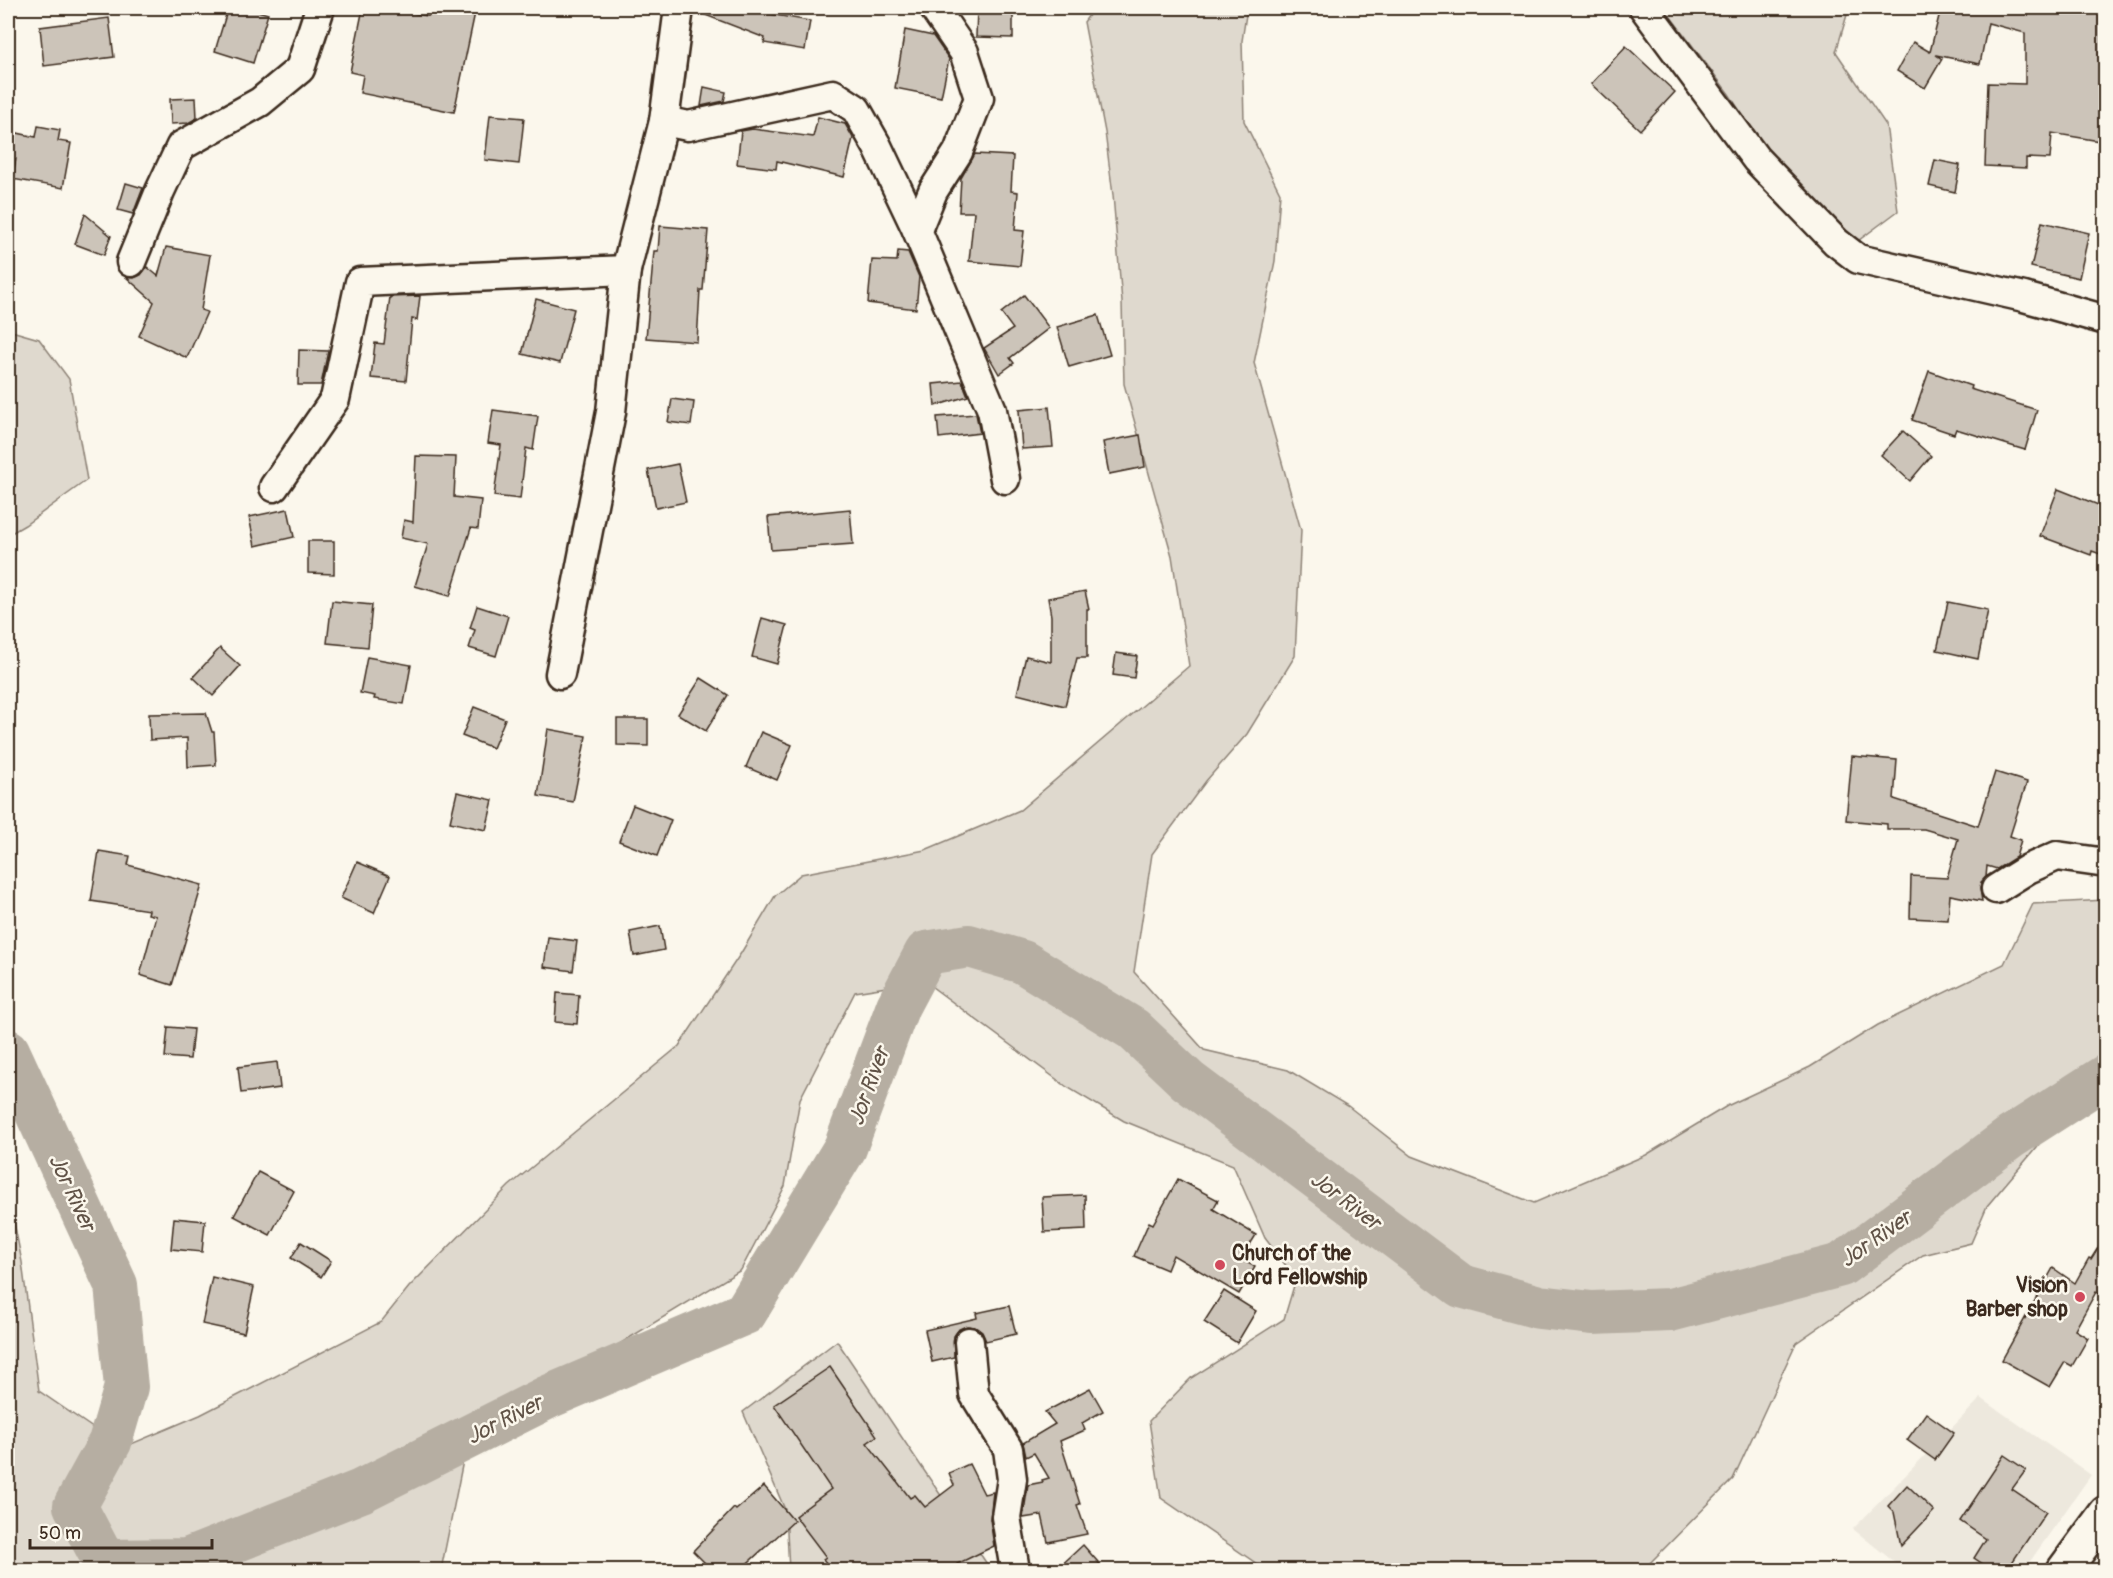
<svg xmlns="http://www.w3.org/2000/svg" width="2113" height="1578" viewBox="0 0 2113 1578" font-family="Pangolin,sans-serif">
  <rect width="100%" height="100%" fill="#fbf7ec"/>
  <filter id="ink" filterUnits="userSpaceOnUse"><feTurbulence type="fractalNoise" baseFrequency=".0167" numOctaves="2"/><feDisplacementMap in="SourceGraphic" scale="12" xChannelSelector="R" yChannelSelector="G"/><feConvolveMatrix kernelMatrix="1 2 1 2 8 2 1 2 1" color-interpolation-filters="sRGB"/></filter>
  <g filter="url(#ink)">
    <polygon fill="#ede8dd" points="1981,1398 2091,1475 2024,1570 1904,1570 1853,1529"/>
    <g fill="#dfd9ce" stroke="#8d8276" stroke-width="1.5">
      <polygon points="1094,8 1247,8 1242,41 1244,121 1280,193 1275,261 1254,363 1301,530 1295,656 1247,734 1206,781 1152,854 1134,972 1204,1050 1288,1070 1348,1106 1412,1156 1534,1203 1646,1155 1727,1106 1810,1067 1878,1025 2004,964 2033,904 2105,900 2105,1072 2104,1071 2063,1112 2037,1147 1987,1206 1971,1243 1923,1255 1796,1343 1733,1479 1643,1570 1266,1570 1161,1498 1149,1421 1191,1378 1284,1319 1296,1279 1265,1238 1233,1165 1124,1121 1067,1087 924,981 855,992 800,1099 785,1186 741,1270 468,1436 441,1570 8,1570 8,1192 22,1262 39,1391 122,1448 200,1415 381,1322 409,1287 509,1186 679,1046 741,953 775,896 801,874 925,850 1020,810 1189,666 1172,556 1124,384 1122,302 1113,195 1105,132 1084,22"/>
      <polygon points="1664,8 1849,8 1836,52 1886,125 1898,211 1855,243 1785,181 1729,94"/>
      <polygon points="8,330 39,339 69,379 87,480 25,525 8,535"/>
      <polygon points="837,1341 991,1570 789,1570 786,1512 743,1412"/>
    </g>
    <g fill="none" stroke-linecap="round" stroke-linejoin="round">
      <polyline stroke="#b6aea2" stroke-width="44" points="8,1051 116,1285 126,1387 110,1442 75,1506 104,1561 187,1560 361,1491 548,1397 745,1313 845,1148 898,1006 926,953 969,946 1023,962 1133,1029 1188,1081 1461,1286 1539,1307 1592,1313 1670,1310 1841,1265 2011,1137 2106,1076"/>
    </g>
    <g fill="#ccc4b9" stroke="#3b2a1e" stroke-width="1.5">
      <polygon points="228,8 248,8 268,14 253,63 215,51"/>
      <polygon points="363,8 388,8 428,16 429,8 476,8 454,112 360,93 363,75 350,72"/>
      <polygon points="695,8 735,8 810,21 805,50 764,43 765,38 695,11"/>
      <polygon points="977,8 1013,8 1013,38 976,37"/>
      <polygon points="1941,8 2106,8 2106,142 2052,133 2050,159 2026,158 2026,168 1985,166 1988,83 2025,84 2025,33 1988,23 1980,64 1936,55 1942,59 1925,88 1897,71 1913,42 1930,52"/>
      <polygon points="109,18 114,57 44,66 40,27"/>
      <polygon points="905,30 933,36 949,59 941,97 895,88"/>
      <polygon points="1626,46 1675,92 1640,130 1591,84"/>
      <polygon points="704,87 726,92 724,101 701,106"/>
      <polygon points="196,98 197,118 188,123 171,124 170,99"/>
      <polygon points="490,115 524,118 519,164 485,160"/>
      <polygon points="818,117 845,124 853,138 844,177 777,161 776,169 737,164 741,131 753,129 813,137"/>
      <polygon points="38,126 60,130 58,141 71,143 63,188 12,179 16,159 8,158 8,131 36,137"/>
      <polygon points="975,154 1013,156 1011,191 1018,192 1015,230 1024,231 1020,266 969,261 974,212 959,212 961,178"/>
      <polygon points="1935,160 1960,165 1955,192 1929,186"/>
      <polygon points="126,183 143,188 133,214 118,210"/>
      <polygon points="85,214 111,236 104,255 75,244"/>
      <polygon points="2042,222 2089,233 2079,278 2031,267"/>
      <polygon points="660,226 708,230 703,290 700,290 697,342 646,338 654,251 658,251"/>
      <polygon points="166,247 210,255 201,310 207,312 187,358 139,336 154,302 126,277 134,278 141,275 147,267 158,276"/>
      <polygon points="898,251 908,252 919,277 916,309 868,303 872,260 897,261"/>
      <polygon points="1024,295 1049,328 1010,358 1014,363 999,374 984,348 1013,329 1001,313"/>
      <polygon points="420,296 417,320 412,319 406,381 371,378 375,343 384,344 390,297"/>
      <polygon points="536,299 574,309 560,363 522,354"/>
      <polygon points="1098,315 1110,355 1069,367 1057,327"/>
      <polygon points="299,350 328,351 321,385 298,385"/>
      <polygon points="1929,371 1971,386 1970,389 2037,410 2025,450 1956,429 1954,434 1912,420"/>
      <polygon points="962,381 968,396 935,406 933,384"/>
      <polygon points="672,399 694,402 691,425 668,422"/>
      <polygon points="1049,407 1053,447 1022,449 1019,410"/>
      <polygon points="493,410 538,416 533,450 526,448 520,499 494,496 501,445 488,443"/>
      <polygon points="976,414 980,433 939,438 937,417"/>
      <polygon points="1903,431 1931,456 1910,481 1881,455"/>
      <polygon points="1140,435 1145,467 1109,474 1103,442"/>
      <polygon points="416,456 456,457 454,497 481,500 478,529 471,528 450,596 415,586 428,544 401,538 404,520 413,522"/>
      <polygon points="678,464 686,502 656,508 648,470"/>
      <polygon points="2058,489 2106,508 2106,556 2092,551 2091,555 2040,536"/>
      <polygon points="288,509 294,537 255,546 249,517"/>
      <polygon points="850,509 853,544 771,550 768,517"/>
      <polygon points="308,541 334,541 334,574 308,573"/>
      <polygon points="1085,591 1089,609 1087,609 1087,658 1077,658 1065,706 1017,694 1026,656 1051,662 1051,616 1048,598"/>
      <polygon points="332,601 372,605 368,647 327,643"/>
      <polygon points="1948,602 1988,610 1978,659 1937,650"/>
      <polygon points="477,606 508,616 496,656 469,648 475,630 470,628"/>
      <polygon points="762,618 787,625 777,664 752,657"/>
      <polygon points="220,648 240,666 213,696 193,677"/>
      <polygon points="1116,653 1137,656 1134,678 1113,675"/>
      <polygon points="367,657 411,665 404,704 374,699 375,696 360,693"/>
      <polygon points="701,678 728,695 706,731 678,714"/>
      <polygon points="474,707 505,719 493,748 462,736"/>
      <polygon points="206,713 212,732 214,732 216,765 188,767 187,738 150,740 149,714"/>
      <polygon points="617,719 648,719 648,746 617,745"/>
      <polygon points="548,729 586,736 573,802 538,796"/>
      <polygon points="761,732 792,745 777,780 746,767"/>
      <polygon points="1852,756 1897,760 1894,799 1978,826 1995,772 2027,782 2010,836 2021,840 2016,857 1997,869 1987,866 1986,877 1981,882 1980,889 1982,901 1950,895 1948,920 1910,918 1911,876 1947,878 1958,839 1924,829 1887,829 1887,824 1846,820"/>
      <polygon points="457,792 493,800 486,830 450,822"/>
      <polygon points="633,805 671,820 657,856 619,841"/>
      <polygon points="99,851 130,856 128,865 202,885 172,985 140,975 156,916 148,914 149,910 91,901"/>
      <polygon points="357,862 390,876 374,913 341,898"/>
      <polygon points="660,926 664,950 634,956 630,932"/>
      <polygon points="548,937 577,941 573,971 544,967"/>
      <polygon points="557,993 579,995 577,1024 555,1022"/>
      <polygon points="168,1027 193,1029 190,1059 165,1057"/>
      <polygon points="277,1062 280,1088 241,1093 238,1067"/>
      <polygon points="258,1172 294,1191 270,1235 234,1216"/>
      <polygon points="1178,1179 1218,1200 1213,1209 1256,1235 1241,1259 1255,1267 1239,1294 1173,1255 1167,1270 1134,1256 1149,1222 1153,1224"/>
      <polygon points="1085,1195 1086,1230 1044,1232 1042,1197"/>
      <polygon points="174,1218 205,1221 202,1252 171,1249"/>
      <polygon points="2106,1235 2106,1298 2096,1292 2075,1330 2088,1338 2072,1366 2065,1362 2050,1387 2002,1360 2053,1268 2075,1283 2089,1258 2091,1259"/>
      <polygon points="301,1242 331,1261 321,1277 291,1258"/>
      <polygon points="212,1277 254,1287 244,1333 202,1324"/>
      <polygon points="1224,1291 1256,1311 1237,1343 1204,1322"/>
      <polygon points="1009,1306 1016,1334 986,1341 982,1332 975,1327 967,1326 959,1329 954,1336 954,1357 932,1362 925,1330 977,1318 976,1313"/>
      <polygon points="830,1367 877,1436 867,1443 910,1498 915,1495 925,1507 954,1485 949,1473 969,1464 984,1494 993,1492 990,1519 994,1546 957,1564 962,1570 832,1570 823,1559 826,1557 795,1516 831,1489 774,1405"/>
      <polygon points="1090,1388 1103,1411 1082,1423 1085,1430 1060,1441 1080,1504 1077,1505 1087,1534 1048,1542 1042,1515 1023,1518 1028,1485 1043,1482 1042,1480 1049,1478 1034,1453 1026,1457 1023,1443 1055,1424 1045,1412"/>
      <polygon points="1926,1413 1954,1433 1935,1460 1907,1440"/>
      <polygon points="2004,1455 2026,1470 2012,1489 2046,1512 2007,1570 1992,1570 1974,1558 1986,1539 1960,1521"/>
      <polygon points="1907,1485 1934,1511 1901,1546 1894,1512 1888,1506"/>
      <polygon points="764,1486 794,1521 740,1570 712,1570 693,1551 734,1508 736,1510"/>
      <polygon points="1083,1545 1105,1570 1056,1570"/>
    </g>
    <g fill="none" stroke-linecap="round" stroke-linejoin="round">
      <g stroke="#3b2a1e" stroke-width="33">
        <g id="street">
          <polyline points="1644,8 1756,159 1836,242 1858,259 2024,297 2106,320"/>
          <polyline points="664,121 688,126 833,94 856,109 877,146 917,230 992,410 1005,479"/>
          <polyline points="917,230 933,191 958,152 979,98 964,52 934,8"/>
          <polyline points="131,262 160,191 181,146 260,102 300,69 320,8"/>
          <polyline points="274,487 335,399 360,282 626,270"/>
          <polyline points="560,674 611,412 626,270 664,121 679,8"/>
          <polyline points="1996,889 2028,869 2057,856 2106,863"/>
          <polyline points="969,1342 974,1394 1008,1449 1012,1479 1006,1517 1015,1570"/>
        </g>
      </g>
      <g stroke="#3b2a1e" stroke-width="38">
        <polyline id="highway" points="2064,1570 2106,1513"/>
      </g>
      <use href="#street" stroke="#fbf7ec" stroke-width="28"/>
      <use href="#highway" stroke="#fbf7ec" stroke-width="33"/>
    </g>
  </g>
  <g fill="#d1495b" stroke="#fbf7ec" stroke-width="2">
    <circle cx="1220" cy="1265" r="6"/>
    <circle cx="2080" cy="1297" r="6"/>
  </g>
  <g text-anchor="middle" stroke-width="5" stroke-linejoin="round" paint-order="stroke">
    <g font-size="21" font-weight="bold" fill="#3b2a1e" stroke="#fbf7ec" text-anchor="start">
      <text x="1232" y="1260">Church of the<tspan x="1232" dy="24">Lord Fellowship</tspan></text>
      <text x="2068" y="1292" text-anchor="end">Vision<tspan x="2068" dy="24">Barber shop</tspan></text>
    </g>
    <g font-size="22" font-style="italic" fill="#605246" stroke="#fbf7ec">
      <text transform="translate(868 1086) rotate(-70)" y="8">Jor River</text>
      <text transform="translate(73 1192) rotate(65)" y="8">Jor River</text>
      <text transform="translate(1346 1200) rotate(37)" y="8">Jor River</text>
      <text transform="translate(1875 1238) rotate(-35)" y="8">Jor River</text>
      <text transform="translate(504 1419) rotate(-27)" y="8">Jor River</text>
    </g>
  </g>
  <rect width="2113" height="1578" fill="none" stroke="#fbf7ec" stroke-width="30"/>
  <rect x="15" y="15" width="2083" height="1548" fill="none" stroke="#3b2a1e" stroke-width="2" filter="url(#ink)"/>
  <path d="M30 1539v9h182v-9" fill="none" stroke="#3b2a1e" stroke-width="3"/>
  <text x="39" y="1539" font-size="18" fill="#3b2a1e" stroke="#fbf7ec" stroke-width="4.5" paint-order="stroke">50 m</text>
</svg>
